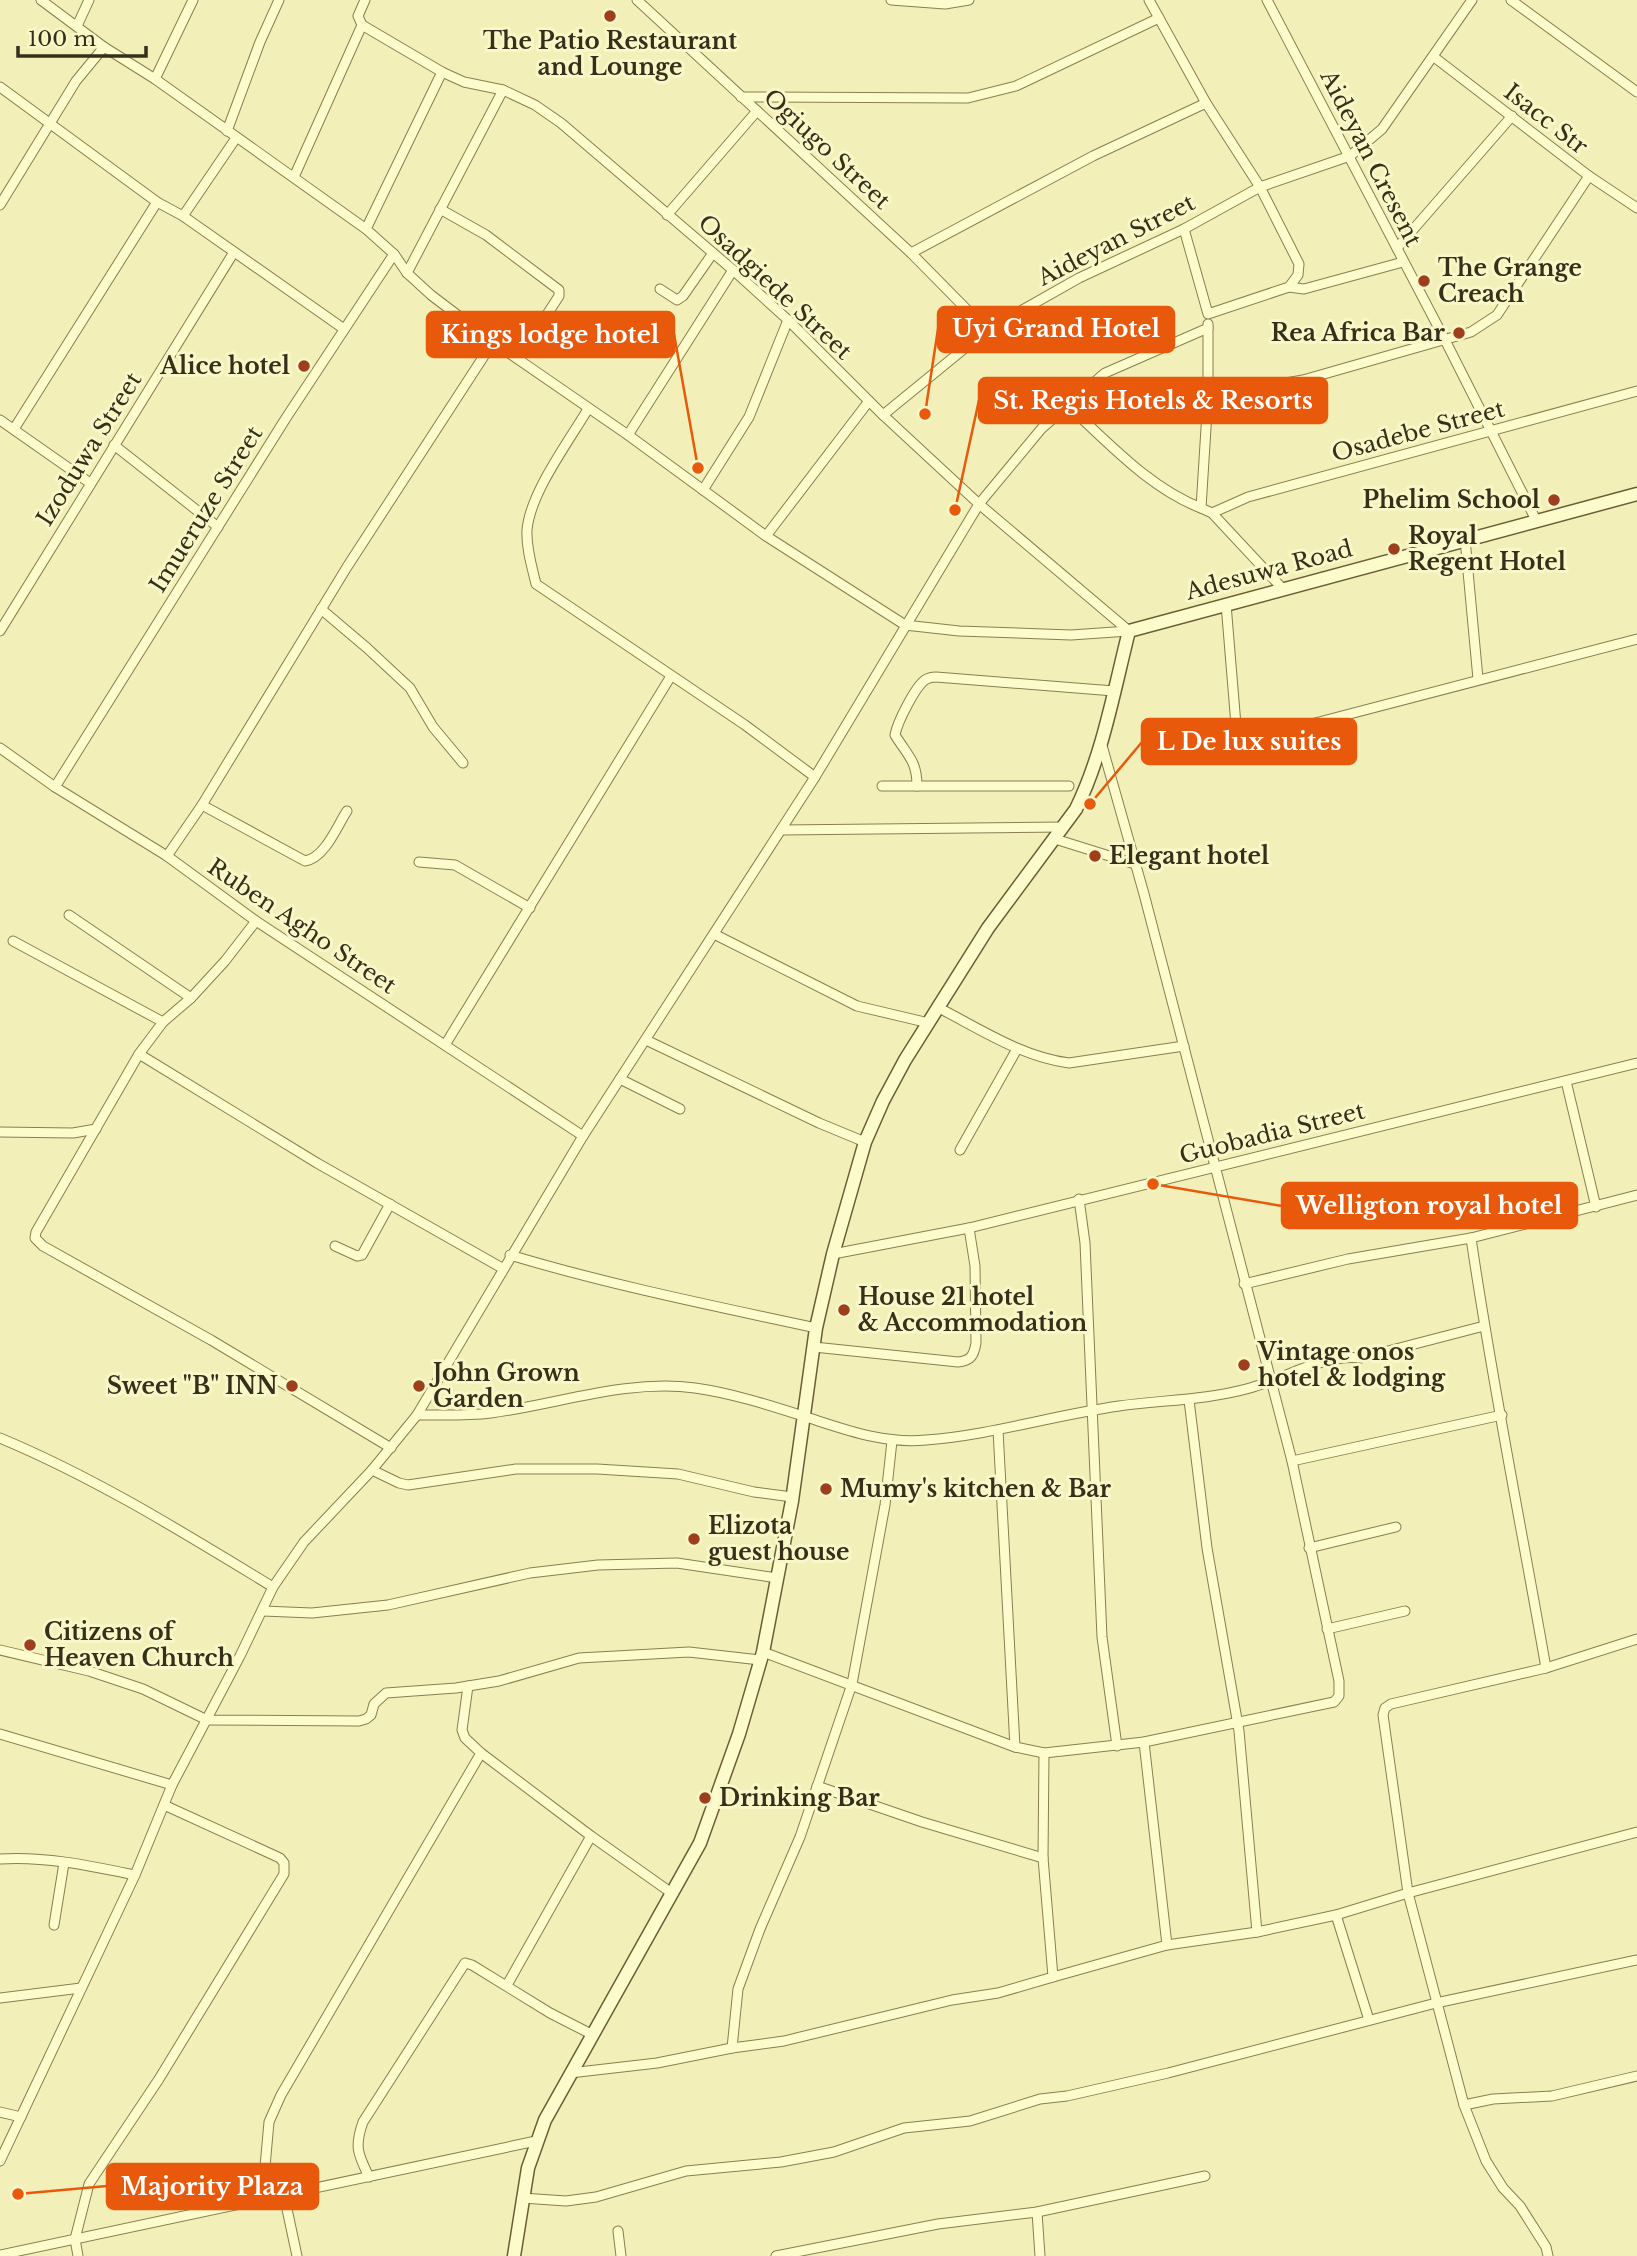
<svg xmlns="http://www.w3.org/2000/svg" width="1637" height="2256" viewBox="0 0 1637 2256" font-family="'Libre Baskerville',serif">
  <rect width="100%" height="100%" fill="#f2f0b8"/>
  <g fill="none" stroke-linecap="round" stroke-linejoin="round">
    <g stroke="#897e52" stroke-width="11">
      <g id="street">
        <polyline points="41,0 104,47 155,79 366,229 394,254 407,273 431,295 493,342 628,435 766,536 905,625 959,631 1071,635 1129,631"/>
        <polyline points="637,0 911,253 987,330"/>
        <polyline points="891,0 945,4 969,0"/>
        <polyline points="1149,0 1206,103 1260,187 1299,264 1298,275 1289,287 1208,314 1184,229"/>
        <polyline points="1267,0 1445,340 1536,520"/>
        <polyline points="1511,0 1637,92"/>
        <polyline points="362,25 442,72 464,82 503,90 535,105 561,123 733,270 788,320 883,415 979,504 1129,631"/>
        <polyline points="77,26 89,0"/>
        <polyline points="1434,57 1589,176 1637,208"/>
        <polyline points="155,79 193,0"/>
        <polyline points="0,87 157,202 183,216 344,329"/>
        <polyline points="741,97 968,98 1016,86 1159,18"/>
        <polyline points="227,131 260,42 279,0"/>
        <polyline points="294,177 362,25 358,16 365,0"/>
        <polyline points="0,205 76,81 104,47"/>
        <polyline points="440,209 486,235 559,290 559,296 518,359"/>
        <polyline points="667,215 757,111"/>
        <polyline points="183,216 236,138"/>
        <polyline points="366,229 442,72"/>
        <polyline points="1397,248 1512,116"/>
        <polyline points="911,253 1093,156 1206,103"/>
        <polyline points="407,273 503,90"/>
        <polyline points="1289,287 1304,289 1403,262"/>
        <polyline points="660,289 677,300 683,296 713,253"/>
        <polyline points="1208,324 1208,396 1201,508 1212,513 1282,588"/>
        <polyline points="1208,396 1303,380 1471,332 1497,315 1589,176"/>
        <path d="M1067,405C1108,442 1149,488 1201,508"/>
        <path d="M588,409C569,441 530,493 527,530C526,548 532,567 536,584L745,725L815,777"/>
        <polyline points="883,415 987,330 1079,278 1184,229 1260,187 1350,156 1382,129 1472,0"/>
        <polyline points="0,420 90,483"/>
        <polyline points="14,429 157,202"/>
        <polyline points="628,435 733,270"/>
        <polyline points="114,445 218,527"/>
        <polyline points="703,490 749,417 788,320"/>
        <polyline points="1212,513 1248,497 1637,391"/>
        <polyline points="766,536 869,401"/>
        <polyline points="1465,539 1478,679"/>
        <polyline points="1226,604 1236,725 1241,735 1247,738 1296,728 1637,639"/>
        <polyline points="321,609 367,648 410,688 433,727 463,763"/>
        <polyline points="0,631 234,252"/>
        <polyline points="0,748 55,787 167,856 256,921 583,1136"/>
        <polyline points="882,786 1069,786"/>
        <path d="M917,786C917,761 908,756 895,735C897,723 915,687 925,680C928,678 933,677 936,677L1114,691"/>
        <polyline points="55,787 286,418 394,254"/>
        <path d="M202,805L305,861C325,858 337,826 347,811"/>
        <polyline points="781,830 1064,827"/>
        <polyline points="1055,839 1135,864"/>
        <polyline points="167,856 202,805 347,567 493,342"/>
        <polyline points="419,862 455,865 530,908"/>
        <polyline points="69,915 191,998"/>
        <polyline points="256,921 225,961 191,998 163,1022 139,1054 36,1232 35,1238 43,1246 211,1340 391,1448"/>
        <polyline points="714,934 857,1006 929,1023"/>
        <polyline points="13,941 163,1022"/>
        <path d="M939,1008C980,1029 1022,1057 1069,1063L1184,1046"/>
        <polyline points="646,1040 819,1123 865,1142"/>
        <polyline points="445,1045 671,676"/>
        <polyline points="139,1054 317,1163 502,1268"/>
        <polyline points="620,1079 680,1109"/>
        <polyline points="1566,1081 1596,1207"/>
        <polyline points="0,1132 73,1133 96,1129"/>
        <polyline points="960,1150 1017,1049"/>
        <polyline points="1079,1199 1085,1243 1102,1637 1117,1746"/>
        <path d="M1471,1238C1492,1382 1521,1525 1546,1668"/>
        <polyline points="335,1246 357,1256 362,1255 390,1204"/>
        <polyline points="833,1254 969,1228 1637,1063"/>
        <path d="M510,1255C610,1285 714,1306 816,1328"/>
        <polyline points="1244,1284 1348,1259 1471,1238 1637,1195"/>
        <path d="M814,1347L958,1362C971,1361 974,1355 976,1343L975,1266L969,1228"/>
        <polyline points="1189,1400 1207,1548 1239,1731 1257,1932"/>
        <path d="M417,1415C441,1415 467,1416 491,1413C559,1404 626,1379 695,1388C731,1393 769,1405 803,1416C844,1429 882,1444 926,1440C992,1435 1054,1415 1119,1406C1163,1400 1207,1400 1250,1388C1286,1378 1323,1354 1361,1358L1484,1326"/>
        <polyline points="998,1430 1015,1747"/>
        <path d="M0,1438C96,1478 184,1533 273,1587"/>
        <polyline points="1292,1461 1502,1415"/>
        <polyline points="372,1470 399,1483 408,1485 516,1469 597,1469 678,1474 754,1492 792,1497"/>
        <polyline points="1309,1548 1396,1527"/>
        <polyline points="263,1611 312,1613 388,1605 530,1573 598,1565 677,1563 777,1578"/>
        <polyline points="1327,1629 1405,1611"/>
        <polyline points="0,1650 89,1671 143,1689 207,1720 359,1721 366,1719 371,1715 374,1704 386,1693 456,1688 499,1681 579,1658 689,1652 760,1660"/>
        <polyline points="763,1652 1015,1747 1044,1753 1144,1742 1334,1702 1339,1696 1339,1681 1292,1461 1144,894 1101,742"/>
        <polyline points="468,1686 462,1730 465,1738 481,1753 591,1836 673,1894"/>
        <polyline points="0,1734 172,1785"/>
        <polyline points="1144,1742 1167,1945"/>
        <polyline points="817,1786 922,1822 1043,1858"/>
        <path d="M0,1859C45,1856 91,1866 135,1875"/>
        <polyline points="1336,1915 1369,2020"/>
        <polyline points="54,1925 64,1863"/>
        <polyline points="1053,1977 1167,1945 1257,1932 1336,1915 1408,1893 1637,1832"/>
        <polyline points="507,1985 591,1836"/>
        <polyline points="0,1998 81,1988"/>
        <polyline points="732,2048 738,1989 760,1929 800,1837 852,1684 885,1505 892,1441"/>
        <polyline points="570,2073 657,2063 732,2048 784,2041 952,2000 998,1993 1053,1977 1043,1858 1044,1753"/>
        <polyline points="1464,2105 1493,2099 1552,2096 1637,2076"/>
        <polyline points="0,2112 21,2117"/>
        <polyline points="0,2161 135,1875 172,1785 240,1656 273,1587 304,1542 372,1470 417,1415 583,1136 815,777 979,504 1042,428 1105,373 1208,328"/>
        <path d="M369,2177C358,2154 354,2147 363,2122L465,1963L472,1965L550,2013L593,2035"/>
        <polyline points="284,2195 297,2256"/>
        <polyline points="522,2198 566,2201 596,2197 686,2171 781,2162 834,2152 904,2128 970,2121 1040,2099 1067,2096 1168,2073 1436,2003 1637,1960"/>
        <polyline points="262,2200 269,2122 281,2095 481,1753"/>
        <polyline points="1037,2212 1040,2256"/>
        <polyline points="618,2231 621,2256"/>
        <polyline points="0,2255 536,2141"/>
        <polyline points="78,2256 75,2239 89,2184 159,2079 284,1874 284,1863 280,1858 164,1805"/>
        <polyline points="776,2256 938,2224 1037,2212 1205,2176"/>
        <polyline points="1548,2256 1546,2247 1520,2206 1503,2188 1486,2161 1464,2105 1408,1893 1383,1715 1385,1708 1391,1704 1546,1668 1637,1639"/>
      </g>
    </g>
    <g stroke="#6a5e36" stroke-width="15">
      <path id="secondary" d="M514,2256L528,2168L545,2120L700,1843L739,1734L763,1652L792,1501L816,1328L833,1254L865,1142L883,1101L905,1060L988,928L1076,809C1103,754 1114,690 1129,631L1637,494"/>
    </g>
    <use href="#street" stroke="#fcfbcc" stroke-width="9"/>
    <use href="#secondary" stroke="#fcfbcc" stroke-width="12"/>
  </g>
  <g fill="#9d3e1d" stroke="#f9f7c8" stroke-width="2.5">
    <circle cx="610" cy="16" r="7"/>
    <circle cx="1424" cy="281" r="7"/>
    <circle cx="1459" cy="333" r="7"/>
    <circle cx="304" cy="366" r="7"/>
    <circle cx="1554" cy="500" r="7"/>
    <circle cx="1394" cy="549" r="7"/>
    <circle cx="1095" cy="856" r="7"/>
    <circle cx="844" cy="1310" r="7"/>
    <circle cx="1244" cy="1365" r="7"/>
    <circle cx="292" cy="1386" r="7"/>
    <circle cx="419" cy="1386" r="7"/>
    <circle cx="826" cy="1489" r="7"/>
    <circle cx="694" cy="1539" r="7"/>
    <circle cx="30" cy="1645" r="7"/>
    <circle cx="705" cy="1798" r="7"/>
  </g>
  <g text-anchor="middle" stroke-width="6" stroke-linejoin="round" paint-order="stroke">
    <g font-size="23" font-weight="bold" fill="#362f19" stroke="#f9f7c8" text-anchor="start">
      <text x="610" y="49" text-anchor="middle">The Patio Restaurant<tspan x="610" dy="26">and Lounge</tspan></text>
      <text x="1438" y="276">The Grange<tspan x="1438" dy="26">Creach</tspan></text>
      <text x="1445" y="341" text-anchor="end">Rea Africa Bar</text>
      <text x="290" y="374" text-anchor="end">Alice hotel</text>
      <text x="1540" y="508" text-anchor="end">Phelim School</text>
      <text x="1408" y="544">Royal<tspan x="1408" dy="26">Regent Hotel</tspan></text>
      <text x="1109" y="864">Elegant hotel</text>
      <text x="858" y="1305">House 21 hotel<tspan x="858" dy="26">&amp; Accommodation</tspan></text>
      <text x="1258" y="1360">Vintage onos<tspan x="1258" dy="26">hotel &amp; lodging</tspan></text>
      <text x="433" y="1381">John Grown<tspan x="433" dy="26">Garden</tspan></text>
      <text x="278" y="1394" text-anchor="end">Sweet "B" INN</text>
      <text x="840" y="1497">Mumy's kitchen &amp; Bar</text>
      <text x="708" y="1534">Elizota<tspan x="708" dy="26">guest house</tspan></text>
      <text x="44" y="1640">Citizens of<tspan x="44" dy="26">Heaven Church</tspan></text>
      <text x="719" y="1806">Drinking Bar</text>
    </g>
    <g font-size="23" fill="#362f19" stroke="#f9f7c8">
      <text transform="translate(1546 119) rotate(38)" y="8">Isacc Str</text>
      <text transform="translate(827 149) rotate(43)" y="8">Ogiugo Street</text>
      <text transform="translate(1371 158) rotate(63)" y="8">Aideyan Cresent</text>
      <text transform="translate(1116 240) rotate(-27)" y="8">Aideyan Street</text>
      <text transform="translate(775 287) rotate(43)" y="8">Osadgiede Street</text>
      <text transform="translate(1418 431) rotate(-15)" y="8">Osadebe Street</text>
      <text transform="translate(89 449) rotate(-58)" y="8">Izoduwa Street</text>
      <text transform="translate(206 509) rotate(-58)" y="8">Imueruze Street</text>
      <text transform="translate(1269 570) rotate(-15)" y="8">Adesuwa Road</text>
      <text transform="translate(302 926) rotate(34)" y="8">Ruben Agho Street</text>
      <text transform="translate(1272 1133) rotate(-14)" y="8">Guobadia Street</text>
    </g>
  </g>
  <path fill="none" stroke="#e8590c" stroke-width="2.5" d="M925 414L938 329M698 468L674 334M955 510L979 400M1090 804L1142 742M1153 1184L1282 1206M18 2194L107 2186"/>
  <g fill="#e8590c" stroke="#f9f7c8" stroke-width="2.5">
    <circle cx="925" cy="414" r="7"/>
    <circle cx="698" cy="468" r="7"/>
    <circle cx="955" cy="510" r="7"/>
    <circle cx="1090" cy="804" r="7"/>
    <circle cx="1153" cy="1184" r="7"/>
    <circle cx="18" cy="2194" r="7"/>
  </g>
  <g fill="#e8590c" stroke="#e8590c" stroke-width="2.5">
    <rect x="938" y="307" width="236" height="45" rx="7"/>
    <rect x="427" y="312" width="247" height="45" rx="7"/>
    <rect x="979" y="378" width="348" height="45" rx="7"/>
    <rect x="1142" y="719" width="214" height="45" rx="7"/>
    <rect x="1282" y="1183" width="295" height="45" rx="7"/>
    <rect x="107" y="2164" width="211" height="45" rx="7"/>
  </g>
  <g font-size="24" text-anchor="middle" font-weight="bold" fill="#fff">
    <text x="1056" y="337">Uyi Grand Hotel</text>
    <text x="550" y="343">Kings lodge hotel</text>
    <text x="1153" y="409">St. Regis Hotels &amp; Resorts</text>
    <text x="1249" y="750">L De lux suites</text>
    <text x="1429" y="1214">Welligton royal hotel</text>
    <text x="212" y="2195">Majority Plaza</text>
  </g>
  <path d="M18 46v10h128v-10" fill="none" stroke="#362f19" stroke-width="3.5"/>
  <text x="28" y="46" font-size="21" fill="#362f19" stroke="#f9f7c8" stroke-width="5" paint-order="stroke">100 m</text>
</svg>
